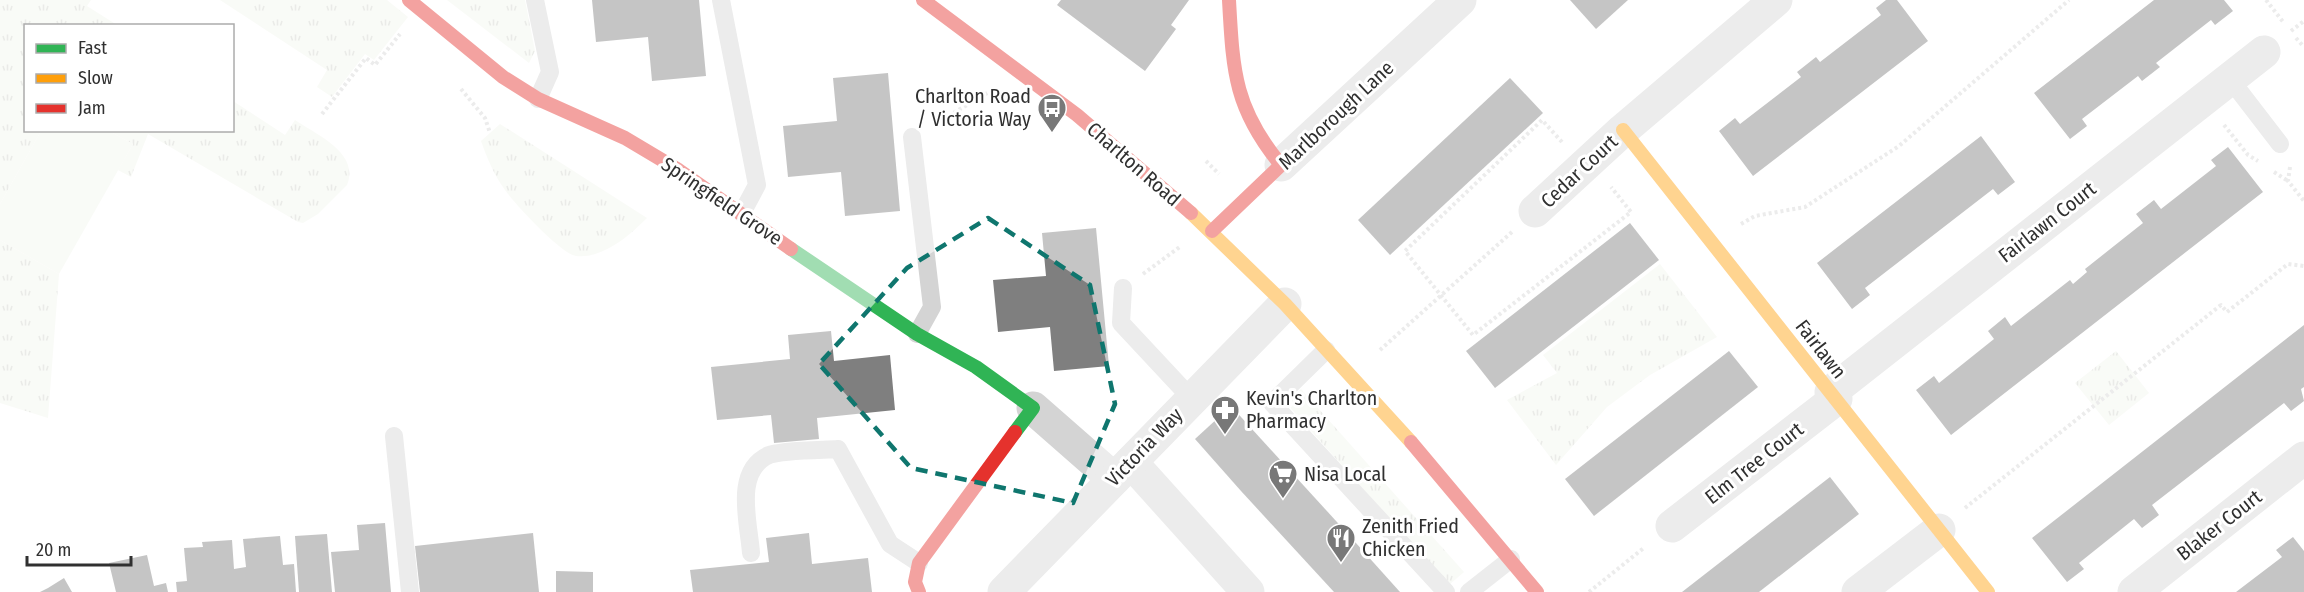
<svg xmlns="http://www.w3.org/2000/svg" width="2304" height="592" viewBox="0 0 2304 592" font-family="'Fira Sans Condensed',sans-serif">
  <defs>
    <pattern id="grass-tufts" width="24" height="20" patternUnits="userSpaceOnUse" patternTransform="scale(1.5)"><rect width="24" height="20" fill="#f2f5ed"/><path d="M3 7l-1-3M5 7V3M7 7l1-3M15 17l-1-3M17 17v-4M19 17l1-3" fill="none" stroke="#d0d2cc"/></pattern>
  </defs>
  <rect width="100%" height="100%" fill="#fff"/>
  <g fill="url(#grass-tufts)">
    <polygon points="0,0 91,0 87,6 117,25 26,26 26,130 41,131 0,204"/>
    <polygon points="220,0 387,0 408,17 374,60 365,54 332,97 317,87 327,70"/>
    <polygon points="447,0 525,0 535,51 529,63"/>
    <path d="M233,101L285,135L295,120C317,135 360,153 347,185L318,214L303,223L298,222L148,134L131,177L118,170L133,144L109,131L232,130Z"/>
    <path d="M500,124L647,218C630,235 603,259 576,256C560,253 516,205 505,190C494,175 487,158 481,141Z"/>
    <polygon points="0,240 59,274 48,418 0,403"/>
    <polygon points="1660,264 1717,337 1650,375 1607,407 1556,465 1507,400 1557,373 1543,355"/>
    <polygon points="2116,351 2149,393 2109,425 2075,383"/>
    <polygon points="1301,389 1464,572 1449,585 1286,403"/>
  </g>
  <polygon fill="#f2f5ed" points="41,131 109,131 133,144 59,274 0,240 0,204"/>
  <g fill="#7f7f7f">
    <polygon points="592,0 699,0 706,76 652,81 648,37 596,42"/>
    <polygon points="1061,0 1189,0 1171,25 1176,29 1145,71 1057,5"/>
    <polygon points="1570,0 1628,0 1596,29"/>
    <polygon points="1886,0 1897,0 1928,41 1753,176 1719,131 1735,118 1740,124 1801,77 1797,72 1816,57 1820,62 1881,15 1876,8"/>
    <polygon points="2154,0 2224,0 2233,11 2215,25 2211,20 2156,63 2160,67 2142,81 2138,76 2082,119 2087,126 2070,139 2034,93"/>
    <polygon points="888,73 900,211 845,216 841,172 788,177 783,126 837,121 833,78"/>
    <polygon points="1510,78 1543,113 1390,255 1358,220"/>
    <polygon points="1981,136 2015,182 1998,195 1993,189 1865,288 1870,295 1852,309 1817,263"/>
    <polygon points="2228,147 2263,192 1951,435 1916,390 1934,376 1939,383 1994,339 1988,331 2005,317 2011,326 2070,280 2073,284 2087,272 2085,269 2143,223 2136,214 2154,200 2161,209 2216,166 2211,160"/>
    <polygon points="1630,223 1659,260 1495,388 1466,351"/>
    <polygon points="1096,228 1109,366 1054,371 1050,327 998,332 993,280 1046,276 1042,233"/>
    <polygon points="2304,325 2304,387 2301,389 2304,401 2291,411 2284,403 2152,505 2159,515 2142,528 2134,519 2079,563 2084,569 2067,582 2032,538"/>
    <polygon points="831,331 834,361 890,355 895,410 817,418 819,439 774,443 771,415 717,420 711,367 790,359 788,335"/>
    <polygon points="1729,351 1758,387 1594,516 1565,479"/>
    <polygon points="1231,406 1347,533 1400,592 1334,592 1241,491 1195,439"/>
    <polygon points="1830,477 1859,514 1759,592 1682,592"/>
    <polygon points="385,523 391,592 335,592 331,552 359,550 357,525"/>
    <polygon points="533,533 539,592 420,592 415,546"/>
    <polygon points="809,533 812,564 868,558 872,592 693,592 690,570 769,562 766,538"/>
    <polygon points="327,534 332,592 299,592 295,536"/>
    <polygon points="280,536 283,565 294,564 296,592 177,592 176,582 187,581 184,548 203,547 202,542 232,540 234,569 246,567 243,539"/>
    <polygon points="2293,537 2304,551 2304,592 2236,592 2282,557 2276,550"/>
    <polygon points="147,555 154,586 166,583 168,592 116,592 109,563"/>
    <polygon points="556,571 593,572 593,592 556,592"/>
    <polygon points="64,578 72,592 40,592 48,588"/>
  </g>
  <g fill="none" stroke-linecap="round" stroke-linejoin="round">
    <g stroke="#d4d4d4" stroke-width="4" stroke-dasharray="3 3" stroke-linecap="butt">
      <polyline points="2266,0 2284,23"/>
      <polyline points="2291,31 2304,21"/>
      <polyline points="2296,38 2304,47"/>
      <polyline points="461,89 485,118 490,133"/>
      <polyline points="322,114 366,58 375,65 400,34"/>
      <polyline points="933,125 989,92"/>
      <polyline points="2224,125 2248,155 2258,161"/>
      <polyline points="1562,142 1542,120 1405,251 1473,335 1631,212 1611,187"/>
      <polyline points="1206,161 1219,174"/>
      <polyline points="2290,167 2288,181 2304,201"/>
      <polyline points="2274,172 2288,181"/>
      <polyline points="1741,224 1755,216 1805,207 1899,146 2069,0"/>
      <polyline points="1143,274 1181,246"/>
      <polyline points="1380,350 1512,232"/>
      <polyline points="1965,508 2221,305 2227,312 2288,264 2304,266"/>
      <polyline points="1589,592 1645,547"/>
    </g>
    <g stroke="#d4d4d4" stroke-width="18">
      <polyline points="535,0 550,72 538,99"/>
      <polyline points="721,0 757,185 742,213"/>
      <polyline points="2230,79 2280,144"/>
      <polyline points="912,137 932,307 917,334"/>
      <polyline points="1123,288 1121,323 1191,398"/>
      <polyline points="1326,350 1272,403 1446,592"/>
      <polyline points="394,436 410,592"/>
      <path d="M751,553C749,523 733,471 769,455C781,450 823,450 838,449L890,544L919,563"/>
      <polyline points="1469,592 1511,559"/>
    </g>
    <g stroke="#d4d4d4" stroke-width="33">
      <polyline points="1281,165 1460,0"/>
      <polyline points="1535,211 1623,130 1776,0"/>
      <polyline points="1831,392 2264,52"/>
      <polyline points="1033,408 1114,479"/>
      <polyline points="1131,462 1248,592"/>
      <polyline points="1672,526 1836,399"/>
      <polyline points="1004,592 1285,304"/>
      <polyline points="1858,592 1939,530"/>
      <polyline points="2134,592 2304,458"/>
    </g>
    <polyline stroke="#30b455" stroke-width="14" points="791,249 917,334 976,367 1033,408 1015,432"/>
    <g stroke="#ff9f0a" stroke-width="14">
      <polyline points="1623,130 1988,592"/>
      <polyline points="1191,213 1285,304 1411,442"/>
    </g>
    <g stroke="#e5322d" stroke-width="14">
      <polyline points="409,0 503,77 538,99 625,138 677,169 791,249"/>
      <polyline points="923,0 1077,115 1191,213"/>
      <path d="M1212,231L1281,165C1234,108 1233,71 1229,0"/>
      <polyline points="1411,442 1537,592"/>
      <polyline points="919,592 915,582 919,563 1015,432"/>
    </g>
  </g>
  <path d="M0 0H2304V592H0ZM988,218L1090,285L1115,404L1073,503L911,468L819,364L907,268Z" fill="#fff" fill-opacity=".55" fill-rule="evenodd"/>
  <path fill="none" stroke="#0f766e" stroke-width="4.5" stroke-dasharray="12 8" stroke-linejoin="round" d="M988,218L1090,285L1115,404L1073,503L911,468L819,364L907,268Z"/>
  <defs>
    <g id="bus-pin" transform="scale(1.5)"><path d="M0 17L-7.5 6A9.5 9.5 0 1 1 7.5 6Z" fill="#787878" stroke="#fff"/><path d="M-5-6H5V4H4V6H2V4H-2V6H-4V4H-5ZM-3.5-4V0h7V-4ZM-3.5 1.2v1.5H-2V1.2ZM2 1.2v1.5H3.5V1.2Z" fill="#fff"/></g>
    <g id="pharmacy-pin" transform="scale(1.5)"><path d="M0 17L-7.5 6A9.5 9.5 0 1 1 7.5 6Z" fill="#787878" stroke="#fff"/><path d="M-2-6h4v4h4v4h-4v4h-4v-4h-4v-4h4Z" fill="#fff"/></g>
    <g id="supermarket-pin" transform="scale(1.5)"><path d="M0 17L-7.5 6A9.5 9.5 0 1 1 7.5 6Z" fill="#787878" stroke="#fff"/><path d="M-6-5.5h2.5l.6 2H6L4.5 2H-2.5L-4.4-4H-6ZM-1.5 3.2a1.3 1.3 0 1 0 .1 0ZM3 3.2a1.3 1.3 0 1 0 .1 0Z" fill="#fff"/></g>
    <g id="restaurant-pin" transform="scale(1.5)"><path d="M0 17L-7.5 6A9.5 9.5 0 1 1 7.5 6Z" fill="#787878" stroke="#fff"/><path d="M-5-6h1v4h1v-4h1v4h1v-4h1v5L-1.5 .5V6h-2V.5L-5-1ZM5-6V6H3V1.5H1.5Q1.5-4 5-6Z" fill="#fff"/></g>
  </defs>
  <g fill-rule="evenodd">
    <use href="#bus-pin" x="1052" y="108"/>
    <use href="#pharmacy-pin" x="1225" y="410"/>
    <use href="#supermarket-pin" x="1283" y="474"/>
    <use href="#restaurant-pin" x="1341" y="538"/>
  </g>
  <g text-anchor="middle" stroke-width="6" stroke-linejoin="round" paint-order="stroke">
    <g font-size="20" fill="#303030" stroke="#fff" text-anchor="start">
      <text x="1031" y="103" text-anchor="end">Charlton Road<tspan x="1031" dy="23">/ Victoria Way</tspan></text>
      <text x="1246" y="405">Kevin's Charlton<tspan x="1246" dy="23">Pharmacy</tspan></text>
      <text x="1304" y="481">Nisa Local</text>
      <text x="1362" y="533">Zenith Fried<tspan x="1362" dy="23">Chicken</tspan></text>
    </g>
    <g font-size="20" fill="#303030" stroke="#fff">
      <text transform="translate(1336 115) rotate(-43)" y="7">Marlborough Lane</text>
      <text transform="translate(1134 164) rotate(41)" y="7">Charlton Road</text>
      <text transform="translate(1579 171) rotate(-43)" y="7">Cedar Court</text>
      <text transform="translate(722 201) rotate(34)" y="7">Springfield Grove</text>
      <text transform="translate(2047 222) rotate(-38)" y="7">Fairlawn Court</text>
      <text transform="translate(1821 349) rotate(52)" y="7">Fairlawn</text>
      <text transform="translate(1144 447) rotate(-46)" y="7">Victoria Way</text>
      <text transform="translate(1754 463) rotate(-38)" y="7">Elm Tree Court</text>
      <text transform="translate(2219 525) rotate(-38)" y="7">Blaker Court</text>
    </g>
  </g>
  <rect x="24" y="24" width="210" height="108" fill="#ffffff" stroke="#acacac" stroke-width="1.5"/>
  <rect x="36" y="44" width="30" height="9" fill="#30b455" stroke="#acacac" stroke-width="1.5"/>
  <text x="78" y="54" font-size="18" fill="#303030">Fast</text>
  <rect x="36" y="74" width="30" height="9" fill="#ff9f0a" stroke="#acacac" stroke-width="1.5"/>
  <text x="78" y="84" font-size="18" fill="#303030">Slow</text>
  <rect x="36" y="104" width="30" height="9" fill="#e5322d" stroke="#acacac" stroke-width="1.5"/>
  <text x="78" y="114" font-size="18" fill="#303030">Jam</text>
  <path d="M27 556v9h104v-9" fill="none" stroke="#303030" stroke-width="3"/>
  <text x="36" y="556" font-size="18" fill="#303030" stroke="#ffffff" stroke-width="4.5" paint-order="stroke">20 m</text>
</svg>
